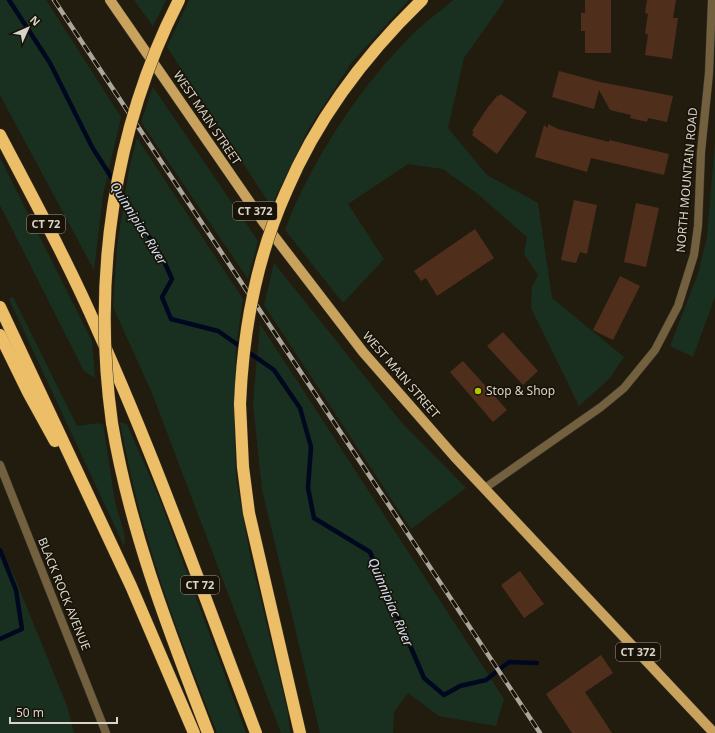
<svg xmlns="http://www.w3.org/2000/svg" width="715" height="733" viewBox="0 0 715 733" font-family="'Noto Sans',sans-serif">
  <rect width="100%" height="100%" fill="#221c0f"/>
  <g fill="#193020">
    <polygon points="0,0 46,0 121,117 103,195 94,270 0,95"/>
    <polygon points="134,0 166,0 153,26"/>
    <polygon points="189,0 409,0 352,62 309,128 271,206 167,47"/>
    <path d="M453,0H505L464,58L448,128L487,175L538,203L552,298L624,357L610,378L579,406L531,308L532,287L538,275L524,254L527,237L479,195L443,169L408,164L348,204L384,259L343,303L285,230C312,158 363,82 418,29C429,19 442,10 453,0Z"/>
    <polygon points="153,87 258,241 248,279 141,122"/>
    <polygon points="137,138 243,299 236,347 234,423 236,478 250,555 288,713 290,733 281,733 152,393 113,307 117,247 129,169"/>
    <polygon points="715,142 715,297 693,357 670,346 698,274 707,237"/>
    <polygon points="0,158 92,341 95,378 84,371 0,205"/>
    <polygon points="274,263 401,422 466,488 411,529 264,305"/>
    <polygon points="13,297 77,426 100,423 100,425 103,424 115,502 125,537 124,546 9,299"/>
    <polygon points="260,324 504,699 496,726 439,716 408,693 394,712 393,733 320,733 262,489 253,404"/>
    <path d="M120,422L127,424L160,500L246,733H217C191,665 163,597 144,526C134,492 127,457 120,422Z"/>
    <polygon points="0,549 14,576 67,706 74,733 0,733"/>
  </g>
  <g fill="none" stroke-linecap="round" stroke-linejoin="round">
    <g stroke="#000820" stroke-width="4.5">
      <polyline points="9,0 50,63 92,147 115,183"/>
      <polyline points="119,189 163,259 172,279 162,297 171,319 218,331 274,370 300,408 311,447 308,488 314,518 370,552 424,678 444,695 460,686 486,680 509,662 537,663"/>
      <polyline points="0,550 16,590 22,629 0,639"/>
    </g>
  </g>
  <g fill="#4f2e1c">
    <polygon points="585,0 611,0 611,53 585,53 585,31 581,31 581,13 585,13"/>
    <polygon points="647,0 676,0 673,18 678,18 672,59 645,55 648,35 645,33 648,14 645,13"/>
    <polygon points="559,71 600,82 673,96 667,122 648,118 647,122 630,118 631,115 610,110 599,90 594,109 552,97"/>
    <polygon points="501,94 527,112 497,154 472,135 474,132 472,131 488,107 498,95 499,96"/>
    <polygon points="548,124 558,129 609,142 609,140 669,154 664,175 591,158 587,172 535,157 544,125 548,128"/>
    <polygon points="574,200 597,205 587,254 580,252 576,263 561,260"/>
    <polygon points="636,203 659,208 646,267 624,262"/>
    <polygon points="475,229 494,258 437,296 426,278 421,281 414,271"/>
    <polygon points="620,276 640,286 613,340 593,330"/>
    <polygon points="503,332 538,371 523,385 487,346"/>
    <polygon points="463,361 507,410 493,422 450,372"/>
    <polygon points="520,571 544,604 524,618 501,585"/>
    <polygon points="601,655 613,673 585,692 612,733 572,733 546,694"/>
  </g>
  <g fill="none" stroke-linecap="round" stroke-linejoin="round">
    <g stroke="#3b3629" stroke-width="9">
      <polyline id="minor" points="485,488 601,407 624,388 655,350 678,306 694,255 698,226 701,152 709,73 712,0"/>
    </g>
    <g stroke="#3b3629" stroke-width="9">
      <polyline id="tertiary" points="0,465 106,733"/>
    </g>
    <g stroke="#3b3629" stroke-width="11">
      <polyline id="primary" points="110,0 264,223 363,352 454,456 714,733"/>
    </g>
    <g stroke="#3b3629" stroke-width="13">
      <g id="motorway">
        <path d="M0,135C34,200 69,264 98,331C157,462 205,598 256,733"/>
        <path d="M286,192C317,119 365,55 422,0"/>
        <polyline points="0,307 131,586 194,733"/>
        <polyline points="0,335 28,392 55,441"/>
        <polyline points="240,404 243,467 249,513 300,733"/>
        <path d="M112,423C130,532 169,631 208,733"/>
      </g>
    </g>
    <use href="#minor" stroke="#72603f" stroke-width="8"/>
    <use href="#tertiary" stroke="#72603f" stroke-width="8"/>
    <use href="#primary" stroke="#c9a35d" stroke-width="10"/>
    <use href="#motorway" stroke="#ecbe67" stroke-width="12"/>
    <g stroke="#aba69c" stroke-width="4.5">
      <polyline id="rail" points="54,0 540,733"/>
    </g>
    <use href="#rail" stroke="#191307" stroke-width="3" stroke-dasharray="9" stroke-linecap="butt"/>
    <g stroke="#3b3629" stroke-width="13" stroke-linecap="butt">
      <g id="motorway-bridge">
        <path d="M240,404C243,331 256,259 286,192"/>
        <path d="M112,423C92,280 113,129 179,0"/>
      </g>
    </g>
    <use href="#motorway-bridge" stroke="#ecbe67" stroke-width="12"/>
  </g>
  <circle fill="#b1c500" stroke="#191307" stroke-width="1.5" cx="478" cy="391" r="4"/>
  <g text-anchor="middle" stroke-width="3.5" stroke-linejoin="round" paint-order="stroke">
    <g fill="#191307" stroke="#9f9a90" stroke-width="1">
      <rect x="233" y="202" width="44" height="18" rx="3"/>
      <rect x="27" y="215" width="38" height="18" rx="3"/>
      <rect x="181" y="576" width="38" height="18" rx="3"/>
      <rect x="616" y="643" width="44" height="18" rx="3"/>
    </g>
    <g font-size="11" font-weight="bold" fill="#d8d4cb">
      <text x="255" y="215">CT 372</text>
      <text x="46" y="228">CT 72</text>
      <text x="200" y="589">CT 72</text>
      <text x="638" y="656">CT 372</text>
    </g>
    <g font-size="12" fill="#d8d4cb" stroke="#191307">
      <text transform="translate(207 118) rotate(56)" y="4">WEST MAIN STREET</text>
      <text transform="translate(687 180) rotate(-85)" y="4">NORTH MOUNTAIN ROAD</text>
      <text transform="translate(401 375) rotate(49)" y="4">WEST MAIN STREET</text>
      <text transform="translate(64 594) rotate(68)" y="4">BLACK ROCK AVENUE</text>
    </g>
    <g font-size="12" fill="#d8d4cb" stroke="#191307" text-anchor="start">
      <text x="486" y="395">Stop &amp; Shop</text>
    </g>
    <g font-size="13" font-style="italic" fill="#d1e0f7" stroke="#191307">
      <text transform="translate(139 223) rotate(58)" y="5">Quinnipiac River</text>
      <text transform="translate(391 602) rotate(67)" y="5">Quinnipiac River</text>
    </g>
  </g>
  <g transform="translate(28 28) rotate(45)" stroke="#191307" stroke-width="3" paint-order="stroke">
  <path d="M0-3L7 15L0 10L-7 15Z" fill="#d8d4cb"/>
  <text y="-6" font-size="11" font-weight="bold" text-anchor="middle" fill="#d8d4cb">N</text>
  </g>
  <path d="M10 717v6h107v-6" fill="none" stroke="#d8d4cb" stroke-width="2"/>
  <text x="16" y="717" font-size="12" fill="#d8d4cb" stroke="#191307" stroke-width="3" paint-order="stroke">50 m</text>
</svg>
